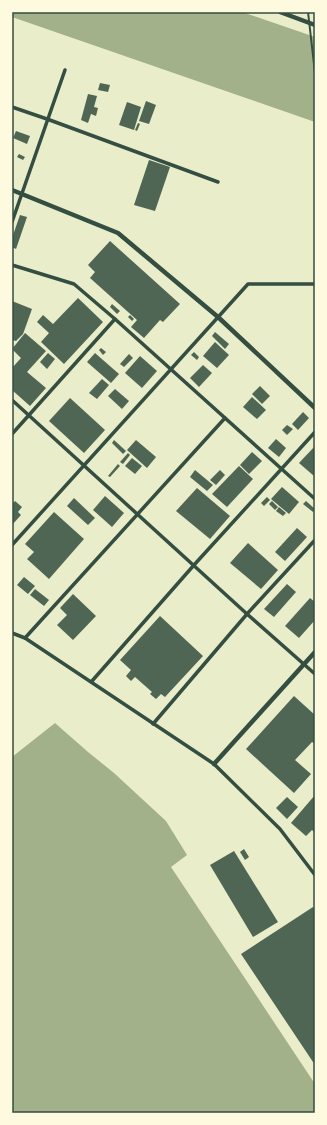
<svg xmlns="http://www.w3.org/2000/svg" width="327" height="1125" viewBox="0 0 327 1125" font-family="'Titillium Web',sans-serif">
  <rect width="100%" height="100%" fill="#e9edc9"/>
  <g fill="#a3b18a">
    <polygon points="12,12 242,12 315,37 315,122 12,17"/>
    <polygon points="55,723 88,752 114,773 166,821 187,855 171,867 315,1084 315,1113 12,1113 12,757"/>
  </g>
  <g fill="#4f6655">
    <polygon points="100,83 110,85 108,92 98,90"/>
    <polygon points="88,94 97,96 94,107 98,108 96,116 91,114 88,123 81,120"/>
    <polygon points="146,101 156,105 149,124 139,121"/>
    <polygon points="127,102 141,107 134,130 119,125"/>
    <polygon points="138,123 140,124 137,131 135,130"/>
    <polygon points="16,131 30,136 27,144 13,138"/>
    <polygon points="19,154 25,157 23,160 17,157"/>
    <polygon points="149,160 170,167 155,211 134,205"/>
    <polygon points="20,215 27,217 16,249 12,247 12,238"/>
    <polygon points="110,241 180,304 163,322 160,320 144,338 131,327 137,320 90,278 95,272 88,265"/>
    <polygon points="78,298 103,322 64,364 41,342 49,333 37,322 43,315 53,324"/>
    <polygon points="12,301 32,309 23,334 16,341 12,340"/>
    <polygon points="112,304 120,311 117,314 110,307"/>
    <polygon points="130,315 134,319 132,321 128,317"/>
    <polygon points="215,332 229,344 225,349 212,336"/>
    <polygon points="25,333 46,351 27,372 46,388 30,406 12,390 12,368 21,358 12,349"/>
    <polygon points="215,342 229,355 217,368 203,356"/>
    <polygon points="101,348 106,352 103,355 99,350"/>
    <polygon points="194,352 199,357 197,360 191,355"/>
    <polygon points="48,353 55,359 47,369 40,362"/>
    <polygon points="95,353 119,374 111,383 87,362"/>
    <polygon points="129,354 133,358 124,367 120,364"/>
    <polygon points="140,356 157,371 142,388 125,373"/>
    <polygon points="203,365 212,373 199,387 190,378"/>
    <polygon points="102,379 109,385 97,399 89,393"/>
    <polygon points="260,386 270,396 262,404 252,394"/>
    <polygon points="115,389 129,401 122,409 108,396"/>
    <polygon points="252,397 266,410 257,419 243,407"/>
    <polygon points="70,398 105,430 84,453 49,421"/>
    <polygon points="303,412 309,418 298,430 292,424"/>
    <polygon points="287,425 293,429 287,435 282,430"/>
    <polygon points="276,439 286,448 279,457 268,448"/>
    <polygon points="114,440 126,451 123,454 112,443"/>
    <polygon points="136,440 156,457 147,468 127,450"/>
    <polygon points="315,446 315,475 314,476 299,463"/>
    <polygon points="252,452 262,461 249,474 240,465"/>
    <polygon points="128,453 130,455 123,464 120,462"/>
    <polygon points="132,458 142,466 135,474 125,466"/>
    <polygon points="118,464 120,466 110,477 108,476"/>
    <polygon points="239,466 253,479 227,507 212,494"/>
    <polygon points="195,470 213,485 207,491 190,477"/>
    <polygon points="220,470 225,475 216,485 210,480"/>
    <polygon points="282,487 299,502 289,514 271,499"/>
    <polygon points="197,488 230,516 210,539 176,511"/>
    <polygon points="105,496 124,513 112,527 93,510"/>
    <polygon points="267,497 270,500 264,506 261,503"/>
    <polygon points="74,498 95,518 88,525 67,506"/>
    <polygon points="15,501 22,507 18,512 21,515 12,525 12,504"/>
    <polygon points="272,501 278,507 275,510 269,504"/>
    <polygon points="306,501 315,509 313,512 303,504"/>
    <polygon points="279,507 286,513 283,516 276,511"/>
    <polygon points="54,512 84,539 49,579 27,559 34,552 25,544"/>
    <polygon points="297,528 307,537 285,561 275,552"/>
    <polygon points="248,543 278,570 261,589 230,563"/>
    <polygon points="24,577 35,586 28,594 17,585"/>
    <polygon points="287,584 296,592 274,617 264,609"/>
    <polygon points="35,589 49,600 44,606 30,595"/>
    <polygon points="73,594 96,616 73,640 57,625 67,615 60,608"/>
    <polygon points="310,598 315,602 315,620 299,638 285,626"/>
    <polygon points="160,616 203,656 165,697 161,694 156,699 150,694 152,692 135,677 131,681 126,676 131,670 120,660"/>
    <polygon points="294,696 315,715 315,744 312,742 295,760 311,774 294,793 246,749"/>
    <polygon points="315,795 315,833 312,830 306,836 291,823"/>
    <polygon points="287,797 298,807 287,819 276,808"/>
    <polygon points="244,849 249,857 245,860 240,852"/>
    <polygon points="234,851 278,922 253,937 210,865"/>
    <polygon points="313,907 315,910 315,1065 241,954"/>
  </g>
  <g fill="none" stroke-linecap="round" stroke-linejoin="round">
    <polyline stroke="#344e41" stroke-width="2" points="308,12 315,73"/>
    <g stroke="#344e41" stroke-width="3.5">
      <polyline points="12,107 47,119 218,182"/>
      <polyline points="12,222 65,70"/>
      <polyline points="12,265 74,284 115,319 315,499"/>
      <polyline points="12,400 247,614 315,674"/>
      <polyline points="12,434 115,319"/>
      <polyline points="12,545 248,284 315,284"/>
      <polyline points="12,633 25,638 214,764 280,829 315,875"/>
      <polyline points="25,638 225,418"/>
      <polyline points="92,681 194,565 315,432"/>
      <polyline points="153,724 247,614 315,540"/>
    </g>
    <g stroke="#344e41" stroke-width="4.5">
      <polyline points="280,12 315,25"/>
      <polyline points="12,190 118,233 218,317 315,408"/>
      <polyline points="214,764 315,652"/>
    </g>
  </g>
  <rect width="327" height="1125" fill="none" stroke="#fefae0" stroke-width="26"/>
  <rect x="13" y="13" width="301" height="1099" fill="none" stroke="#344e41" stroke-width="1.5"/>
</svg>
